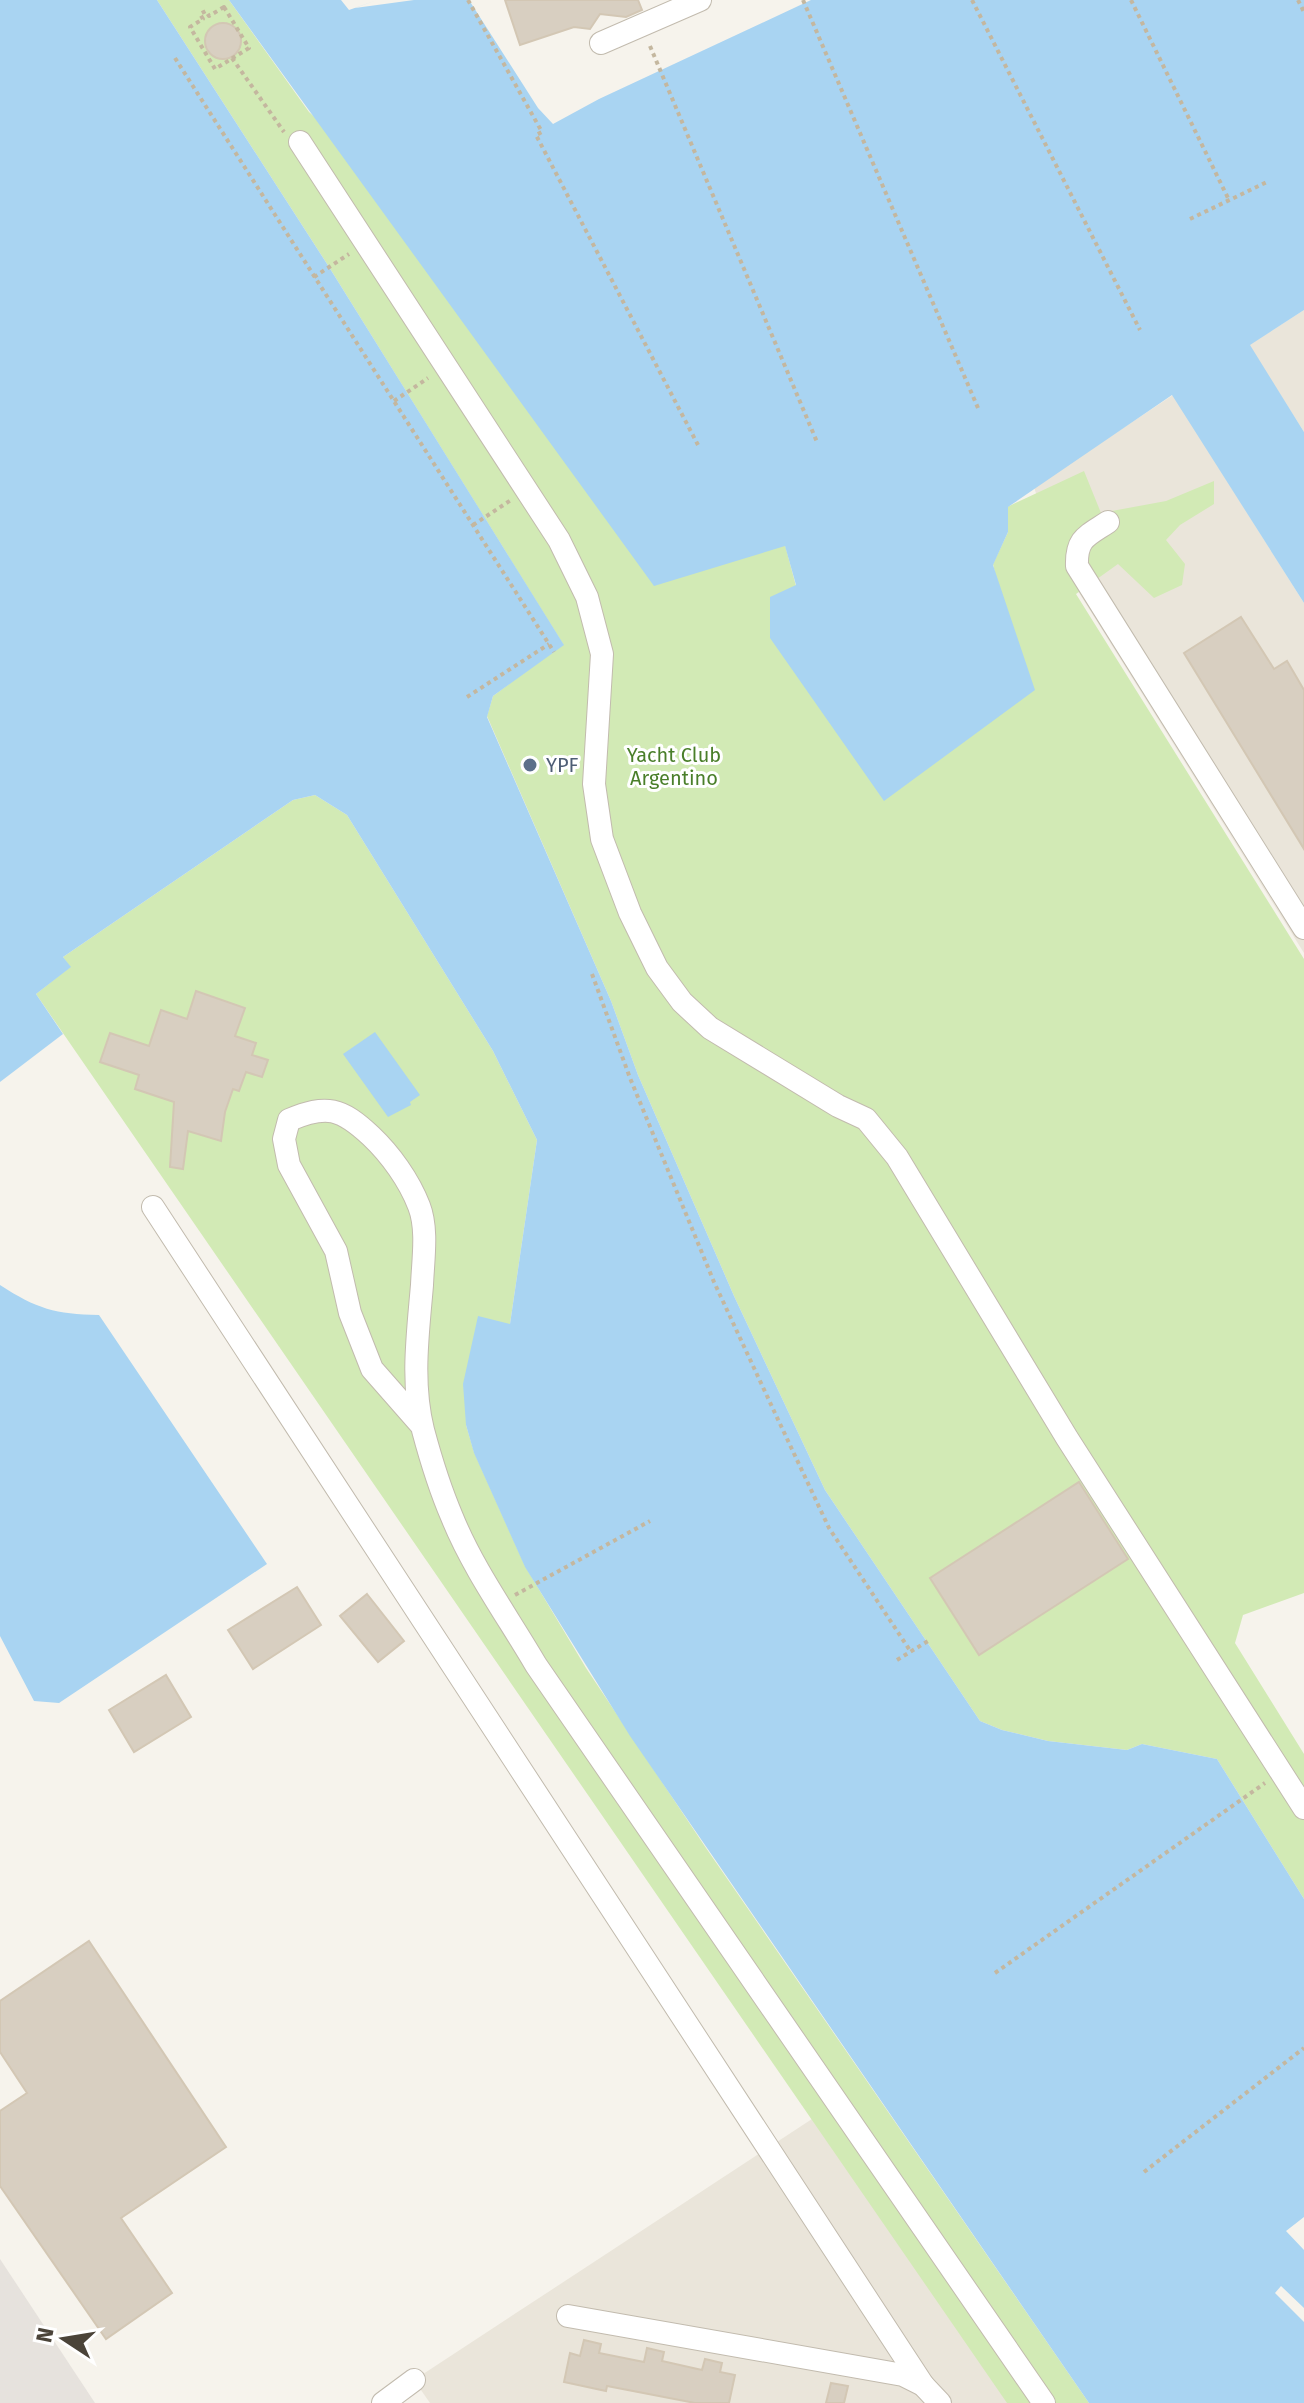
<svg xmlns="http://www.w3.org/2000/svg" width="1304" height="2403" viewBox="0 0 1304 2403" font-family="'Fira Sans',sans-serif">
  <rect width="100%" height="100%" fill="#f6f3ec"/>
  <g fill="#eae5da">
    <polygon points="1304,310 1304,432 1249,345"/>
    <polygon points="1173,395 1304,603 1304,953 1056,556 1034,487"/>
    <polygon points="812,2119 1008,2403 430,2403 414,2380"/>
  </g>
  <polygon fill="#e6e2dd" points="0,2259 95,2403 0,2403"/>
  <g fill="#d2eab5">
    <polygon points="157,0 229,0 309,112 785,545 796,586 996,578 993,564 1008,532 1007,507 1084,471 1101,513 1166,501 1214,481 1214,504 1180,525 1166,540 1185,564 1182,585 1154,598 1118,564 1076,594 1304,959 1304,1593 1243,1615 1235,1643 1304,1754 1304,1899 1217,1759 1142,1744 1127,1750 1048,1741 1002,1730 980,1721 825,1490 734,1296 638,1075 611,1001 487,716 493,696 563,644 329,267"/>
    <polygon points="315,795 347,815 493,1051 537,1140 510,1324 466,1425 474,1452 525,1566 586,1668 706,1848 1089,2403 1007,2403 36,994 70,967 63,957 293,800"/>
  </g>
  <g fill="#a9d4f2">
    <polygon points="0,0 157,0 329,267 564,645 493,696 487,717 611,1001 638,1075 734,1296 825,1490 980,1721 1002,1730 1048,1741 1127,1750 1142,1744 1217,1759 1304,1899 1304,2217 1286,2231 1304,2250 1304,2308 1281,2286 1275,2293 1304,2322 1304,2403 1089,2403 630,1736 525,1567 474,1453 466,1425 463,1384 478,1316 510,1324 537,1140 493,1051 347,815 315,795 293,800 63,957 71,967 36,994 63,1034 0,1082"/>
    <polygon points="229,0 341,0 349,10 377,0 355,8 414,0 469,0 538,108 553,124 599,99 811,0 1304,0 1304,310 1250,345 1304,432 1304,603 1172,395 1008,507 1008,532 993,565 1035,690 884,801 770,638 770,597 796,585 785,546 654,586"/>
    <polygon points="375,1032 420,1095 410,1102 411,1105 388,1117 343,1054"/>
    <path d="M0,1285C37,1309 55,1314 99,1315L267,1564L59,1703L34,1701L0,1636Z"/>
  </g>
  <g fill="#d8cfc1" stroke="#d3c7b4" stroke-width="2">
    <polygon points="505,0 638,0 642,10 626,17 600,14 590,29 574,27 520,45"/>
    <circle cx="223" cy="41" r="18"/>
    <polygon points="1241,617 1274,669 1287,661 1304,690 1304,849 1184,653"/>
    <polygon points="196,991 245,1008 235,1036 256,1043 252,1055 268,1060 262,1077 246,1072 239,1091 233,1089 225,1112 221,1141 188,1131 183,1169 170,1167 174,1102 135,1089 139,1075 100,1062 110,1033 149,1046 161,1010 187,1019"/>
    <polygon points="1079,1482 1128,1559 979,1655 930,1578"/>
    <polygon points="297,1587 321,1625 253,1669 228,1630"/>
    <polygon points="367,1594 404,1641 378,1662 340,1616"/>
    <polygon points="166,1675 191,1717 134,1752 109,1710"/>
    <polygon points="89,1941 226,2147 121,2218 172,2293 106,2339 0,2186 0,2111 27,2093 0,2052 0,2001"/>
    <polygon points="584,2340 601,2344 599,2353 644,2362 647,2348 664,2352 662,2361 702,2370 705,2359 722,2363 720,2372 735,2375 729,2403 695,2403 607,2386 606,2391 564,2382 570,2353 580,2356"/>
    <polygon points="831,2383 848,2386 844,2403 826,2403"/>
  </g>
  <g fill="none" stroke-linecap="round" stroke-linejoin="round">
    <g stroke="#c2bbae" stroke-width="24">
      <g id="minor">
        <polyline points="601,43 700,0"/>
        <polyline points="300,142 559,540 587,597 602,654 594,784 602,839 630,913 657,968 682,1002 710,1028 838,1106 866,1119 897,1157 1067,1438 1304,1808"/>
        <path d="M1108,522C1087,536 1076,538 1077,566L1304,928"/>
        <polyline points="153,1207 923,2385"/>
        <path d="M422,1426L372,1369L350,1313L336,1251L289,1165L284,1139L289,1120C327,1104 341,1108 371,1136C390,1154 409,1180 419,1206C428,1229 423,1260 422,1285C418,1333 411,1382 423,1430C431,1460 440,1489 452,1517C473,1569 508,1617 536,1665L1044,2403"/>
        <polyline points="568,2316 903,2375 923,2385 940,2403"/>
        <polyline points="383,2403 414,2380"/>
      </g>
    </g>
    <g stroke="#c4b79f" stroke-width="4" stroke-dasharray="4 4" stroke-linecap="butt">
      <polyline points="468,0 542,132 536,135 698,445"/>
      <polyline points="803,0 978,408"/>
      <polyline points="972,0 1140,330"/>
      <polyline points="1131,0 1229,200"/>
      <polyline points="1298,0 1304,12"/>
      <polygon points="224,7 249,48 215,69 190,27 203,19 200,14 206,11 209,16"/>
      <polyline points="650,46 817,442"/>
      <polyline points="175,58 554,652"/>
      <polyline points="232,58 284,132"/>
      <polyline points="1190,219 1269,181"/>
      <polyline points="314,277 349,254"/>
      <polyline points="394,401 428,378"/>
      <polyline points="473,525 511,500"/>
      <polyline points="467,697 549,644"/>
      <polyline points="592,974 630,1078 714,1282 774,1411 829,1528 911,1652"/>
      <polyline points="515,1595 650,1521"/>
      <polyline points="897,1660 928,1641"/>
      <polyline points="995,1973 1265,1783"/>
      <polyline points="1144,2172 1304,2048"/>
    </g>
    <use href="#minor" stroke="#fff" stroke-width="22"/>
  </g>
  <circle fill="#5c6f8a" stroke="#fff" stroke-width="3" cx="530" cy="765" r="8"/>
  <g text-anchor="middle" stroke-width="6" stroke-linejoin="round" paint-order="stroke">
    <g font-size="20" fill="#4a7f2a" stroke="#fff">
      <text x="674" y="762">Yacht Club<tspan x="674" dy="23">Argentino</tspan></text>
    </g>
    <g font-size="20" fill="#4e5e75" stroke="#fff" text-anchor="start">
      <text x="546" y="772">YPF</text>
    </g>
  </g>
  <g transform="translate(64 2339) rotate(282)" stroke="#ffffff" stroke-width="6" paint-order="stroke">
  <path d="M0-6L14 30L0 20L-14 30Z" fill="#4b4439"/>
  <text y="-12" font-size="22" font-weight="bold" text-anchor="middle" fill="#4b4439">N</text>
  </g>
</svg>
